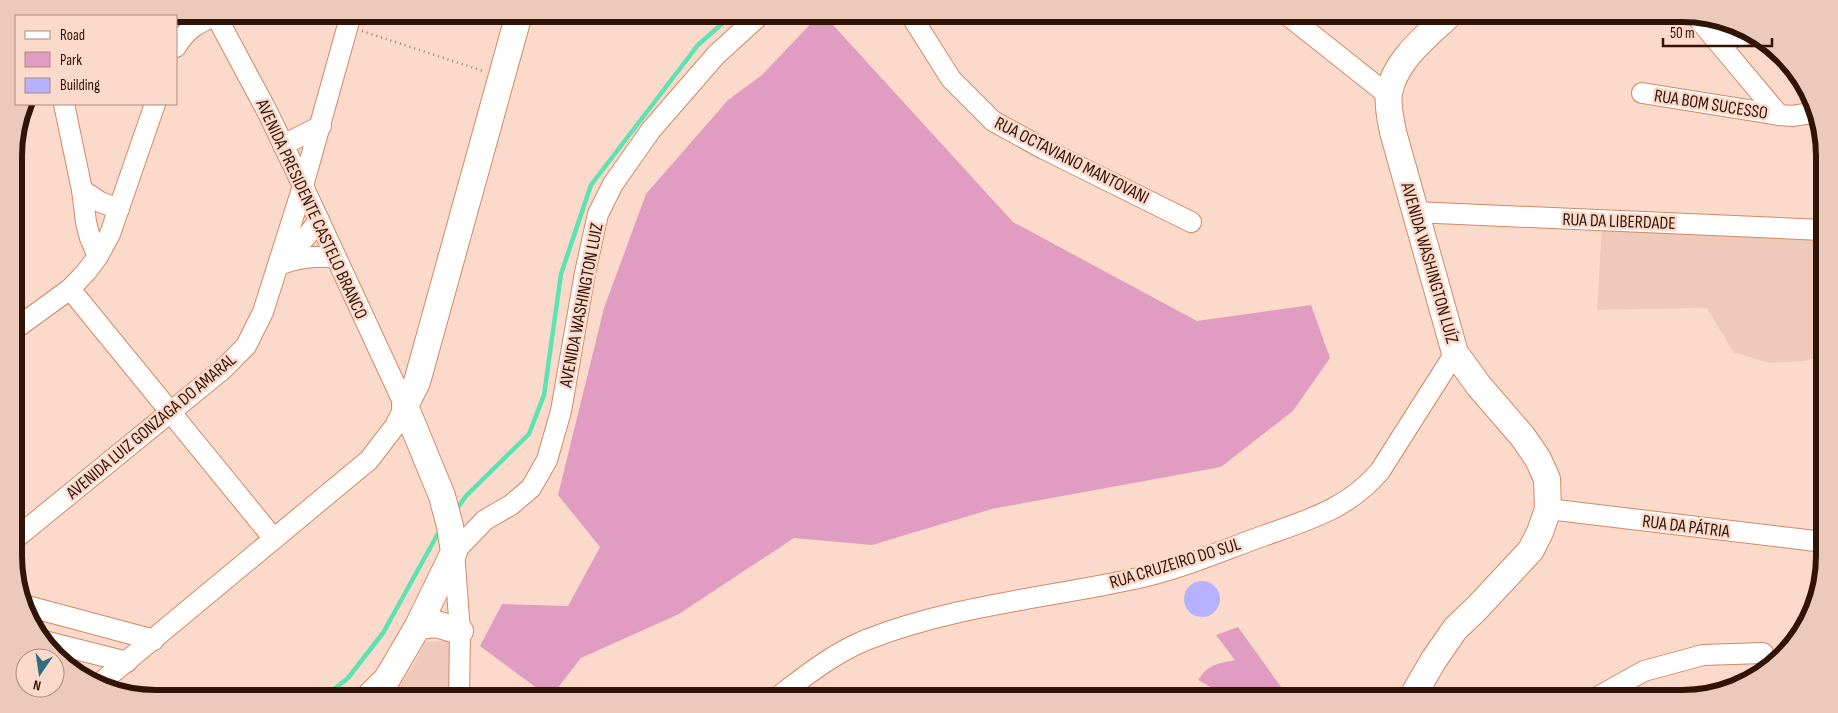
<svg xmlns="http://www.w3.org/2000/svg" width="1838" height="713" viewBox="0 0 1838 713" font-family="'Sofia Sans Condensed',sans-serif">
  <rect width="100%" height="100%" fill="#fcdacb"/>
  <g fill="#efcaba">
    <polygon points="1602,227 1823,239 1824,356 1804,361 1769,363 1733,352 1707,308 1597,310"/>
    <polygon points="453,640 455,665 448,699 382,699 397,689 414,664 425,642"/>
  </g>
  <g fill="#e19dc1">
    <polygon points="820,14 823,14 1013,222 1197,321 1311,305 1330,358 1293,411 1221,467 992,509 872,545 794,538 679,614 581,658 550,698 480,646 502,604 568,606 600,547 558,495 604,308 646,194 728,100 762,75"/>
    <path d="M1238,627L1284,691L1292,699H1219L1218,691L1198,680C1209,664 1216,664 1235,660L1216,635Z"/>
  </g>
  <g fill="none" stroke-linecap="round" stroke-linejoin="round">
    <g stroke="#5ce3b2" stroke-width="4.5">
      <polyline points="456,510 466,496 529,434 544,395 561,274 591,185 698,45 733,14"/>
      <polyline points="322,699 348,678 383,633 440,530"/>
    </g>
  </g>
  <circle fill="#b7b2ff" cx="1202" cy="599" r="18"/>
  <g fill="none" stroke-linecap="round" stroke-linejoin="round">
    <g stroke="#d58863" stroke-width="22">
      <g id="minor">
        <polyline points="910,14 951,79 993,121 1044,149 1191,222"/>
        <polyline points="1286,14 1388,95"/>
        <polyline points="1696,16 1779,115"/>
        <polyline points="1718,42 1747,34"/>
        <path d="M176,47C186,29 198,23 216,15"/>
        <polyline points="1642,93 1779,115 1792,116 1812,113"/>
        <polyline points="64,104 82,190 86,222 90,238 98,256"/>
        <polyline points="283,145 321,126"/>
        <polyline points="82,190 100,202 119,209"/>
        <polyline points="1414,212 1823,230"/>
        <path d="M282,263C294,248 309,236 319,220"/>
        <path d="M281,264C300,257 316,255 336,258"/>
        <polyline points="70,289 274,539"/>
        <polyline points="15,329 70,289 87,271 98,256 110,234 155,104"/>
        <polyline points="1548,509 1824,542"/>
        <polyline points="16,538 222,370 246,346 263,312 303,186 351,14"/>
        <polyline points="27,606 154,640"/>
        <polyline points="44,641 127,662"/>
        <polyline points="99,684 369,460 395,426 405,406 303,186 268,113 215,14"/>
        <polyline points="459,699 460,631 454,552 485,520 511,505 531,488 547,460 561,411 585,273 598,214 613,184 651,130 716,55 761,14"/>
        <path d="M775,699C804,677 832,654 866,640C952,606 1045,598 1134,579C1178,570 1221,551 1263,536C1308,520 1348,509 1380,471L1455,353"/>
        <polyline points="1594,699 1644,671 1703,655 1763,653"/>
      </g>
    </g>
    <g stroke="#d58863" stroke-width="28">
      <g id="major">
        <polyline points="418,626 436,624 460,631"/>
        <polyline points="367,699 387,679 418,626 454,552 450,526 442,496 405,406 417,382 519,14"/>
        <path d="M1411,699L1433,661L1455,629L1477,608L1531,550L1540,532L1548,509L1547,479L1538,459L1523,437L1479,386L1455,353L1393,132C1391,121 1387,105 1389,93C1395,60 1427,36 1450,14"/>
      </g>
    </g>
    <polyline stroke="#9e7f70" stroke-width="2.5" stroke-dasharray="1 4" stroke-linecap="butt" points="362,31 483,71"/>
    <use href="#minor" stroke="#fff" stroke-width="20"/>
    <use href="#major" stroke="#fff" stroke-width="26"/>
  </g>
  <g text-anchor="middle" stroke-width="5" stroke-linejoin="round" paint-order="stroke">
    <g font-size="18" fill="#311405" stroke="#fcdacb">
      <text transform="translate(1711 104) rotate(9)" y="6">RUA BOM SUCESSO</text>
      <text transform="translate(1072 160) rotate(27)" y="6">RUA OCTAVIANO MANTOVANI</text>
      <text transform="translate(312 209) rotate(65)" y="6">AVENIDA PRESIDENTE CASTELO BRANCO</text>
      <text transform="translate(1619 221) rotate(2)" y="6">RUA DA LIBERDADE</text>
      <text transform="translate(1430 263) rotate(74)" y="6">AVENIDA WASHINGTON LUÍZ</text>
      <text transform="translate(581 305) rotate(-79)" y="6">AVENIDA WASHINGTON LUIZ</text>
      <text transform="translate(151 426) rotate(-40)" y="6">AVENIDA LUIZ GONZAGA DO AMARAL</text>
      <text transform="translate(1686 526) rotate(7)" y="6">RUA DA PÁTRIA</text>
      <text transform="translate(1175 563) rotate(-17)" y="6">RUA CRUZEIRO DO SUL</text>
    </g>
  </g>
  <path d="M0 0H1838V713H0ZM156 22H1682A134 134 0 0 1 1816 156V556A134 134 0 0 1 1682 690H156A134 134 0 0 1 22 556V156A134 134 0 0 1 156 22Z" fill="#eccabb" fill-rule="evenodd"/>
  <path fill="none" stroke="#311405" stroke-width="6" d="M156 22H1682A134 134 0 0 1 1816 156V556A134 134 0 0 1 1682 690H156A134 134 0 0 1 22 556V156A134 134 0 0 1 156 22Z"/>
  <rect x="15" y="15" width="162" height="90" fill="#fcdacb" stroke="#ab8b7c"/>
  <rect x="25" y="31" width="25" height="8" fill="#ffffff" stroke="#ab8b7c"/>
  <text x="60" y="40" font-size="15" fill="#311405">Road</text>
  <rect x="25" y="52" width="25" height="15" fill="#e19dc1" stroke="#ab8b7c"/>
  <text x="60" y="65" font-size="15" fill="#311405">Park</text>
  <rect x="25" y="78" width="25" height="15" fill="#b7b2ff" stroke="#ab8b7c"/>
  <text x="60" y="90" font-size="15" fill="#311405">Building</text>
  <g transform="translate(40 673) rotate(193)"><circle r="24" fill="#fcdacb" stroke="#ab8b7c"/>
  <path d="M0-4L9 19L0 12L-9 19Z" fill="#306c84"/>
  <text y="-8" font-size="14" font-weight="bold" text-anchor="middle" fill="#311405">N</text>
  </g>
  <path d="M1663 38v8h109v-8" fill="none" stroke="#311405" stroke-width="2.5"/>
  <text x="1670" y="38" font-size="15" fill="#311405" stroke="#fcdacb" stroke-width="4" paint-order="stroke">50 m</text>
</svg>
